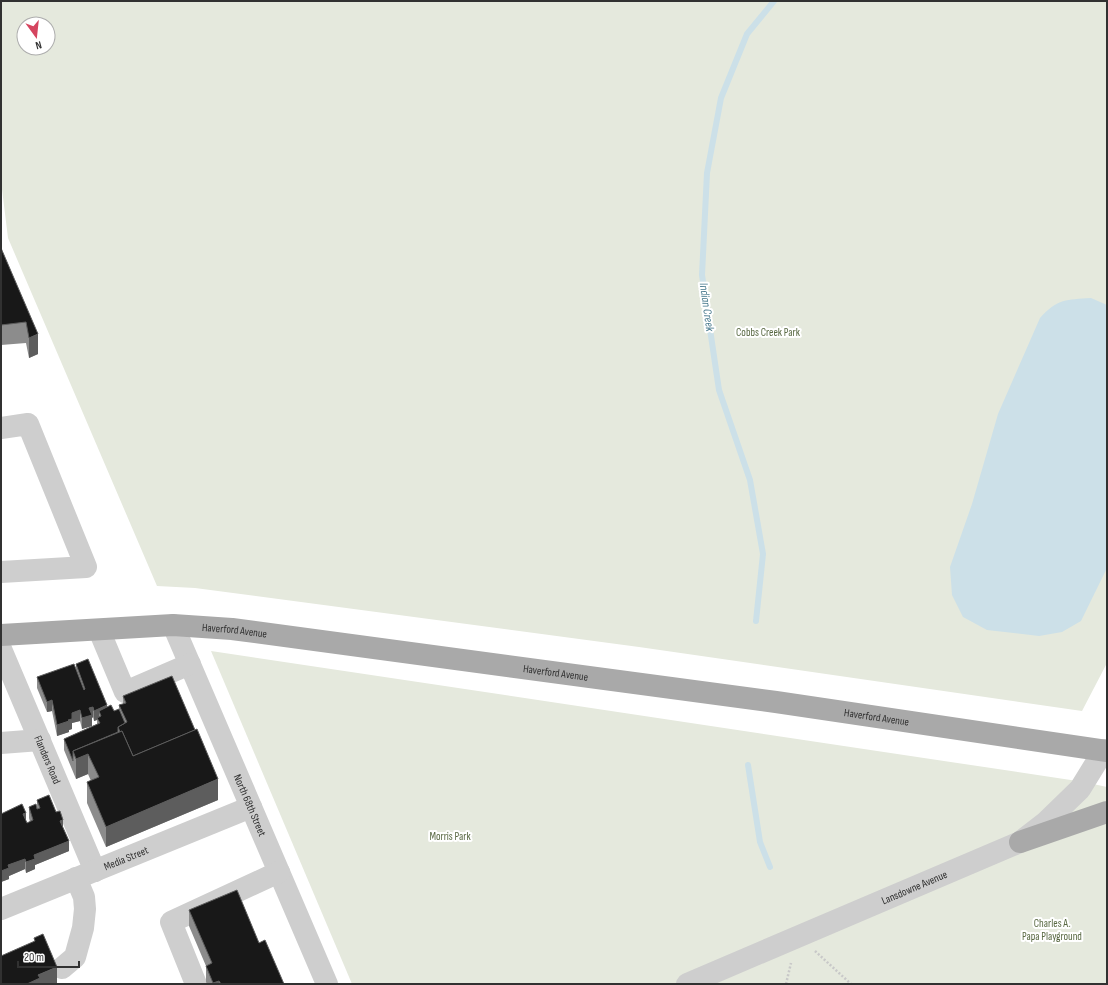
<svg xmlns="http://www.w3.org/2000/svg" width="1108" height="985" viewBox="0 0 1108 985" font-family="'Sofia Sans Condensed',sans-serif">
  <rect width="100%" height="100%" fill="#fff"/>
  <g fill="#e5e9dd" fill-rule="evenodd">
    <path d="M1,1H1107V663L1082,711L639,647L195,588L157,586L8,238L1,181ZM24,24H48V48H24Z"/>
    <polygon points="211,651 1084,782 1107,787 1107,984 352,984"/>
  </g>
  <path fill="#cce0e8" d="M1091,298L1107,305V568L1081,621L1062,632L1039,636L987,630L963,617L952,595L950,567L972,504L998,414L1040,318C1058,298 1066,300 1091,298Z"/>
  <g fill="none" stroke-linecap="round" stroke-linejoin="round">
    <g stroke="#cce0e8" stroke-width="6">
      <polyline points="756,621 763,554 750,480 719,390 702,275 707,173 721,98 747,34 774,1"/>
      <polyline points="748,765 760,842 770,867"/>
    </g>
    <g stroke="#c8c8c8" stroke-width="2.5" stroke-dasharray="2 2" stroke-linecap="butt">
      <polyline points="815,951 851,984"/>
      <polyline points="786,984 791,963"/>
    </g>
    <g stroke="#cecece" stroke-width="22">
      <polyline points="1,428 28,424 86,567 1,572"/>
      <path id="s1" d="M173,625L327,984"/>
      <polyline points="99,630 125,692 190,664"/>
      <path id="s2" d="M1,649L95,871"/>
      <polyline points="1,743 40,740"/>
      <path id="s3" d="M1,909L251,807"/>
      <polyline points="62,968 75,957 83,928 85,909 84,897 76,878"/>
      <polyline points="196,984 171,922 279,872"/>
      <path id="s4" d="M687,984L1020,842L1046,822L1080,789L1104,750"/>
    </g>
    <g stroke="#a9a9a9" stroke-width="22">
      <path id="s5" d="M1,635L173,625L232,629L776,702L1107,751"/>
      <polyline points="1020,842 1107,812"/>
    </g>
  </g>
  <g fill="#8c8c8c">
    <polygon points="1,242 1,248 38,354 29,358 26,343 1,345"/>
    <polygon points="76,664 107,707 114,711 119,710 119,705 123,704 123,696 218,800 106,847 87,803 87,782 91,781 88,774 76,779 64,750 64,739 97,724 97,720 94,721 93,717 92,718 92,726 82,729 80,721 72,723 72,729 69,730 69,732 57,736 52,711 47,712 37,688 37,677 76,668"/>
    <polygon points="37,800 63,828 69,851 35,865 35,869 26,873 25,869 9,876 9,879 1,882 1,814 26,822 27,823 30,822 29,818 29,807 37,807"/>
    <polygon points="189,910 259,943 284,984 207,984 206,982 206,966 189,926"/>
  </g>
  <g fill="#5d5d5d">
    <polygon points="38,334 38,354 29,358 29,338"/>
    <polygon points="52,700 52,711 47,712 47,702"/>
    <polygon points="107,705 107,716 101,716 99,711 99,719 97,718 97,720 94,721 94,711"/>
    <polygon points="93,707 93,717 92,718 92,726 82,729 82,718 89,708"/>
    <polygon points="80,710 80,721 72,723 72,729 69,730 69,732 57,736 57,725 68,720 72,713"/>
    <polygon points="88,754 88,774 76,779 76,759"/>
    <polygon points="218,779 218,800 106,847 106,827"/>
    <polygon points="26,813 26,823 23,814"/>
    <polygon points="63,820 63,831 60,821"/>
    <polygon points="69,841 69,851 35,865 35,869 26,873 26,862 34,855"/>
    <polygon points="25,859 25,869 9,876 9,879 1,882 1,871 8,865"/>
    <polygon points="57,967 57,983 54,984 27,984 38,975"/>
    <polygon points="219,981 219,984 213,984 213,983"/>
  </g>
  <g fill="#181818" stroke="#5d5d5d">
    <polygon points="1,242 1,248 38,334 29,338 26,322 1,325"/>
    <polygon points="88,659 107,705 94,711 93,707 89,708 92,715 82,718 80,710 72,713 72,719 68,720 69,721 57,725 52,700 47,702 37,677 74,664 84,690 85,689 76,664"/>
    <polygon points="172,676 195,730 133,756 122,731 120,732 118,727 127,722 119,705 126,703 123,696"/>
    <polygon points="111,705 114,711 119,709 125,723 118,727 118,732 73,751 73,761 64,739 100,723 97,718 101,716 99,711"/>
    <polygon points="197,729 218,779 106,827 87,782 99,777 88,754 76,759 73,751 122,731 133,756"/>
    <polygon points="49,795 56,812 60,811 63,820 60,821 69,841 34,855 35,859 26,862 25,859 8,865 9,868 1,871 1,814 22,804 26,813 23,814 27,823 33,820 29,807 36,804 37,809 40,808 37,800"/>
    <polygon points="237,890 259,943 265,940 284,984 221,984 219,981 213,983 206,966 212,963 189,910"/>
    <polygon points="43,934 57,967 38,975 40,978 27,984 1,984 1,956 35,941 34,938"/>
  </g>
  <g text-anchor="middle" stroke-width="4" stroke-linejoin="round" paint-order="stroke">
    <g font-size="11" fill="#586842" stroke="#fff">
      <text x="768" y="336">Cobbs Creek Park</text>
      <text x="450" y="840">Morris Park</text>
      <text x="1052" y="927">Charles A.<tspan x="1052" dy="13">Papa Playground</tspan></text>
    </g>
    <g font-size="11" fill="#313131" stroke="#fff">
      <text dy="4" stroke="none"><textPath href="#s5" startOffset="234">Haverford Avenue</textPath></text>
      <text dy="4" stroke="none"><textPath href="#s5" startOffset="558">Haverford Avenue</textPath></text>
      <text dy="4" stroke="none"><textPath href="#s5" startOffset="882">Haverford Avenue</textPath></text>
      <text dy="4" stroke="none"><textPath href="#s2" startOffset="120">Flanders Road</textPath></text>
      <text dy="4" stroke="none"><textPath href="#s1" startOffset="196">North 68th Street</textPath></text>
      <text dy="4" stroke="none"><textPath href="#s3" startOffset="135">Media Street</textPath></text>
      <text dy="4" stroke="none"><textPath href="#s4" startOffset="247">Lansdowne Avenue</textPath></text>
    </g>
    <g font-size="12" font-style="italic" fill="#46788c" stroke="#fff">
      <text transform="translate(707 307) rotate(82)" y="4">Indian Creek</text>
    </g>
  </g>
  <rect width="1108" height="985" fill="none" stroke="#313131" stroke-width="4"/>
  <g transform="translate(36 36) rotate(165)"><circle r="19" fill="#ffffff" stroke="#adadad"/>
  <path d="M0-3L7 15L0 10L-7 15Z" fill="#d5455f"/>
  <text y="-6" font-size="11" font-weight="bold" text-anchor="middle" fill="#313131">N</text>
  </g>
  <path d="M18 961v6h61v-6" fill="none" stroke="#313131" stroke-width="2"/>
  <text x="24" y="961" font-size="12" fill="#313131" stroke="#ffffff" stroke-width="3" paint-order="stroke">20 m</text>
</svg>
